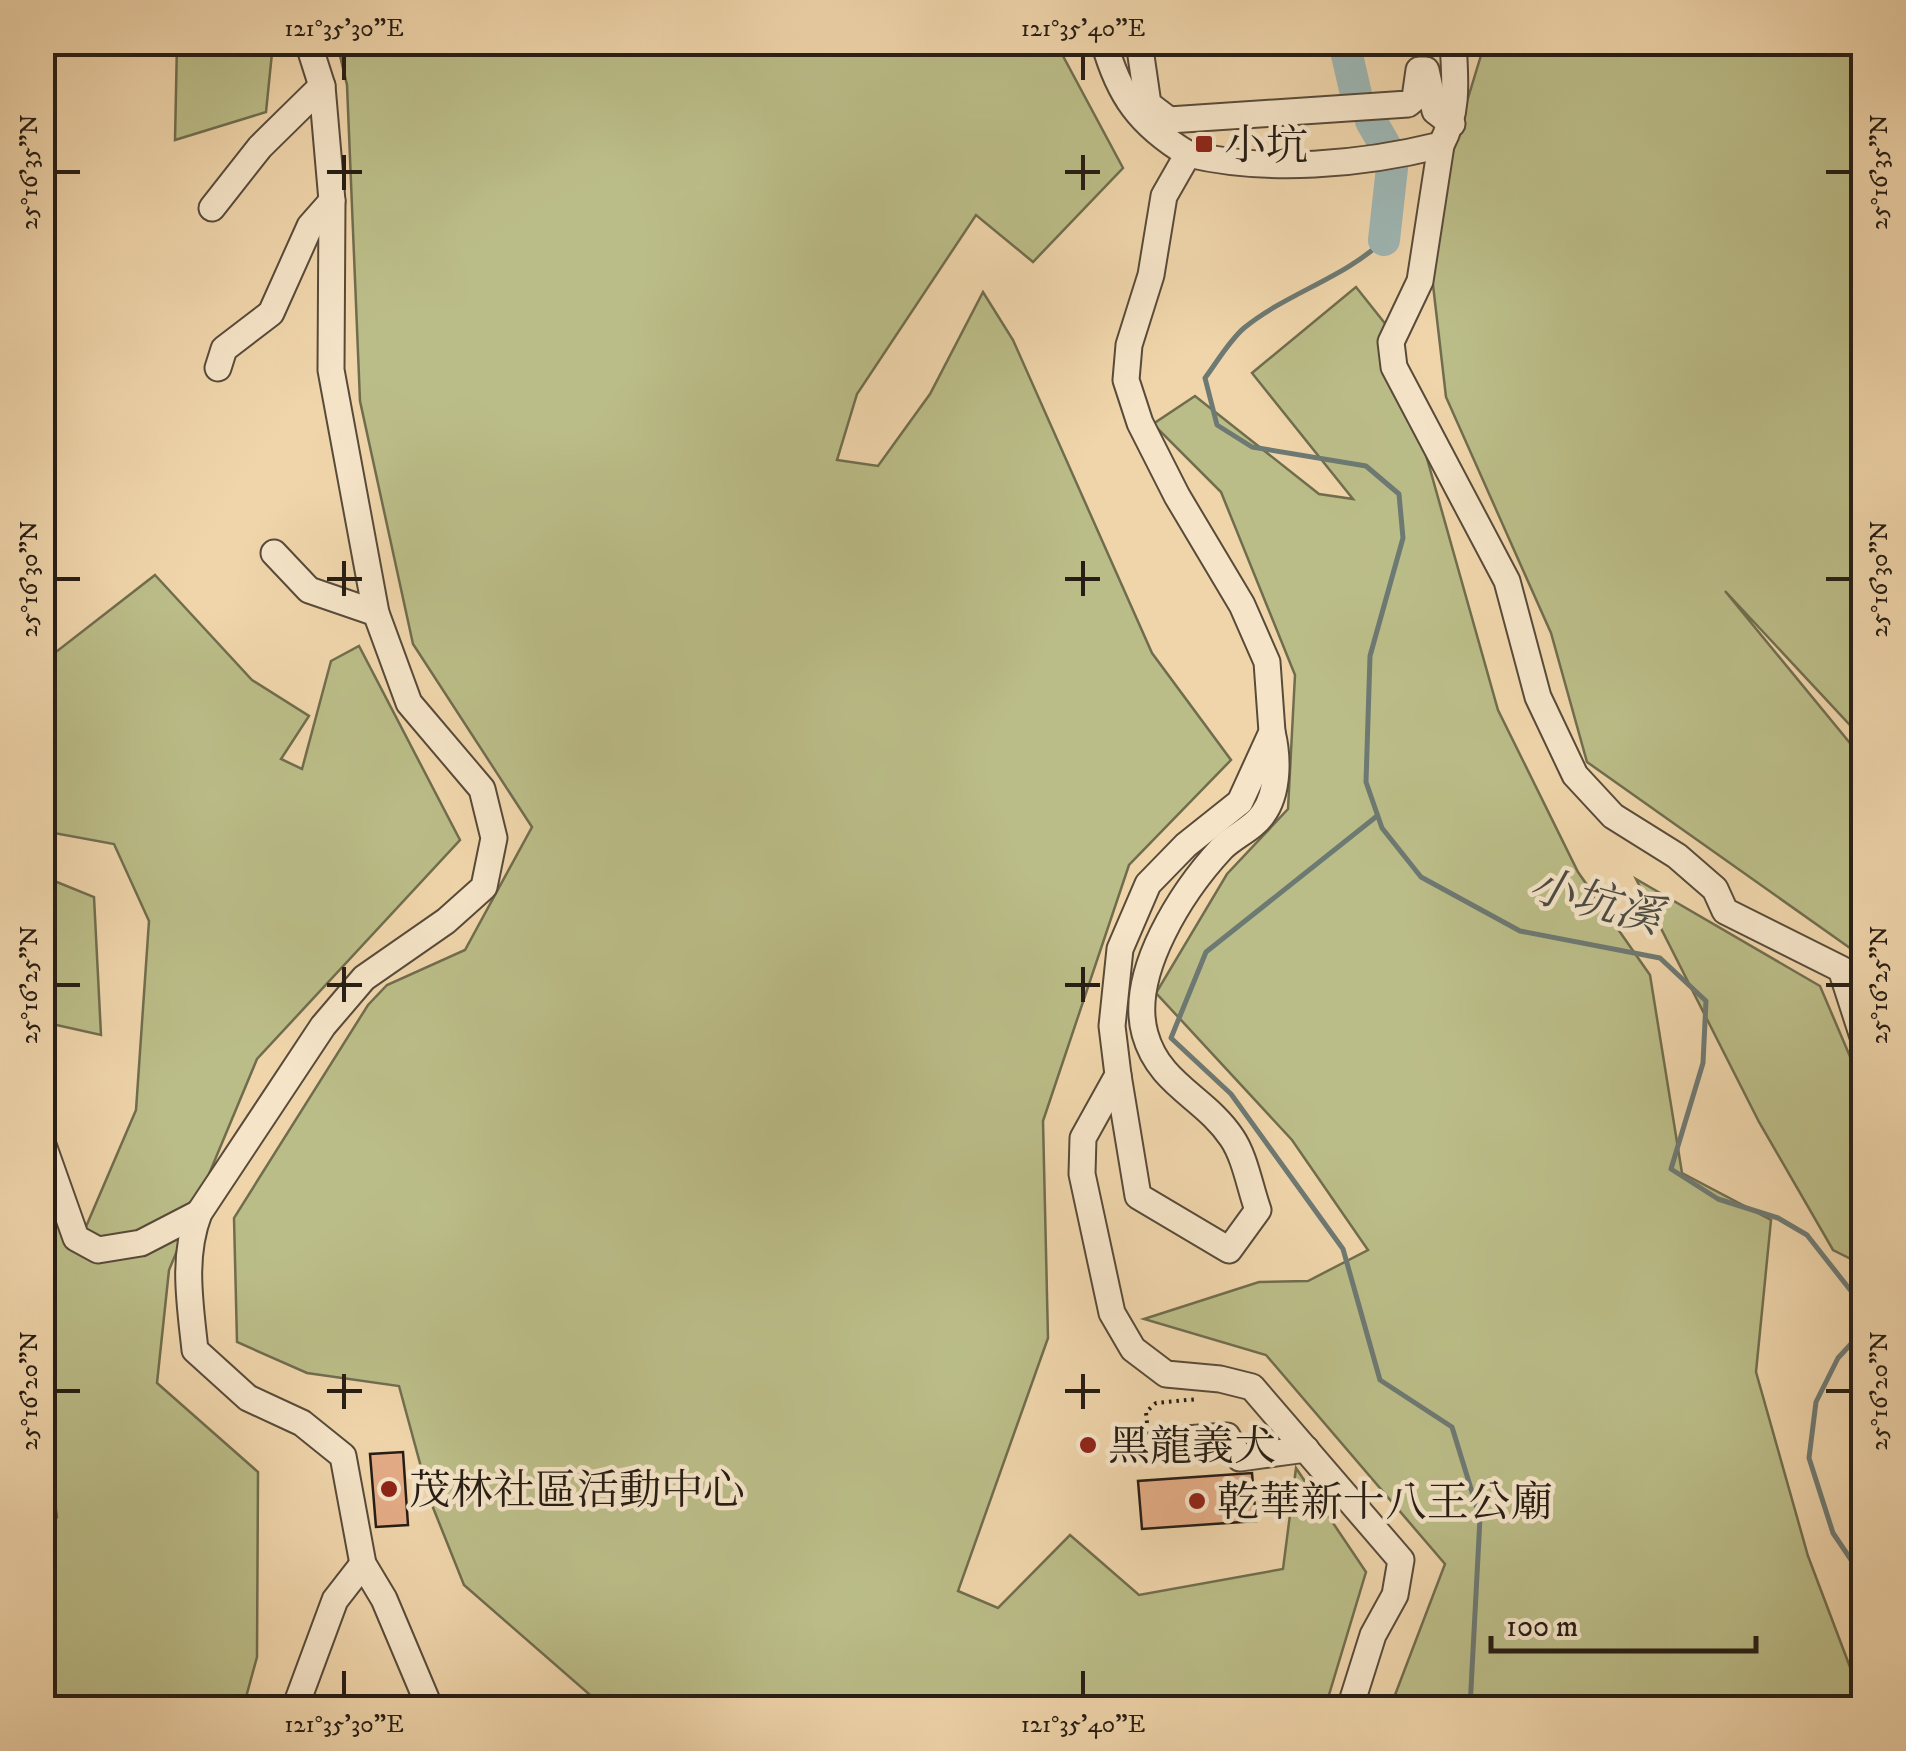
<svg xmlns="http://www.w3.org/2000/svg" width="1906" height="1751" viewBox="0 0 1906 1751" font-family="'IM FELL DW Pica','Noto Serif TC',serif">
  <rect width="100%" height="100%" fill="#f0d5ab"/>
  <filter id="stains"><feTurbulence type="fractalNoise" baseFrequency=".002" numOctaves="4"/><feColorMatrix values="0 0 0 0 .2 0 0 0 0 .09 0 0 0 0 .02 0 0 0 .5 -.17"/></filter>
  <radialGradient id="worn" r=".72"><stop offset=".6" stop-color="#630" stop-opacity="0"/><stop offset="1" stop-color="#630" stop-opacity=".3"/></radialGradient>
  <g fill="#bbbd88" stroke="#706d4e" stroke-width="2.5">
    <polygon points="177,43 273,43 266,112 175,140"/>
    <polygon points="337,43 1056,43 1123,168 1033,262 976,215 857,394 837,460 878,466 930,394 983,292 1013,340 1152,653 1231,760 1129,865 1043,1121 1048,1338 958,1591 998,1608 1070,1535 1139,1595 1283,1569 1296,1468 1366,1572 1325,1708 775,1708 762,1702 752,1708 605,1708 464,1585 430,1500 399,1386 307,1373 237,1342 234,1218 368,1005 387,985 465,950 532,827 413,644 360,401 347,85"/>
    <polygon points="1481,43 1863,43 1863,739 1725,591 1863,759 1863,969 1857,953 1587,762 1551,633 1446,397 1427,233 1482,52"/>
    <polygon points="1356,287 1391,331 1498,710 1578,872 1650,975 1682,1173 1771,1220 1756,1372 1808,1556 1853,1675 1849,1708 1390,1708 1445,1564 1266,1355 1144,1319 1259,1282 1308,1281 1368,1250 1292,1140 1156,993 1227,874 1288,809 1295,675 1221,492 1153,424 1195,396 1319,494 1353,499 1252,373"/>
    <polygon points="155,575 252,680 309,716 281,759 302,769 331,661 359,646 460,840 257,1059 169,1270 157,1383 258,1472 257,1657 243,1708 43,1708 43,1541 57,1517 42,1417 42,1208 56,1225 82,1236 136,1110 149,921 114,844 43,831 43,662"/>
    <polygon points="42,876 94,897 101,1035 43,1022"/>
    <polygon points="1636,879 1820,986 1863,1087 1863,1265 1833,1250 1759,1122"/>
  </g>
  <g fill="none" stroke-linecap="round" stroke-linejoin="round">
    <g stroke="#6d7973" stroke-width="5">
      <path d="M1384,240C1344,278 1287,293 1244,328C1229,341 1217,362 1205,378L1217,425L1252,447L1366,466L1399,494L1403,538L1370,656L1366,782L1382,828L1421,877L1520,931L1660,958L1706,1001L1703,1063L1671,1169L1718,1199L1778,1218L1807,1235L1855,1296L1862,1332L1838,1358L1816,1402L1809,1458L1833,1533L1864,1579"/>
      <polyline points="1377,816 1206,952 1171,1038 1231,1094 1343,1249 1380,1380 1452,1427 1480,1518 1470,1708"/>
    </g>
    <g stroke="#9db6b3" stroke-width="32">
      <polyline points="1344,42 1356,94"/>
      <polyline points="1371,121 1393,159 1384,240"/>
    </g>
  </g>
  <g fill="#e4ac86" stroke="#261d14" stroke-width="2.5">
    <polygon points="403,1452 408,1525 376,1527 370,1454"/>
    <polygon points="1252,1473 1256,1521 1142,1529 1138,1481"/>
  </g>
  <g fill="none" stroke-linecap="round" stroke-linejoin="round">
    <g stroke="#584b3a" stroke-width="29">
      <g id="minor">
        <path d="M308,42L322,86L332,201L331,370L376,613L409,703L482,789L494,838L484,887L446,921L364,978L323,1026L199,1213C182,1257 190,1303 195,1350L248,1398L302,1423L343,1456L363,1564L384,1599L430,1708"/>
        <path d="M1104,42C1119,96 1140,125 1188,154L1164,196L1151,275L1129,345L1126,380L1140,423L1177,496L1242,605L1267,662L1272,732L1240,802L1186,845L1148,884L1120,949L1112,1026L1118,1075L1083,1138L1082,1174L1112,1313L1133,1349L1166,1374L1220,1379L1252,1387L1401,1560L1395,1595L1373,1635L1350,1708"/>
        <polyline points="1139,42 1148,104 1169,120 1408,104 1415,98 1419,70 1426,70 1435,111 1452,124"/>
        <polyline points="1441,145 1420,281 1391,342 1394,367 1507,581 1538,697 1575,775 1613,816 1677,856 1715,889 1725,911 1841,969 1864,1040"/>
        <path d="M1188,154C1269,173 1360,165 1441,145C1459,112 1455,79 1453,42"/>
        <polyline points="212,208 260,147 322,86"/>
        <polyline points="218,368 224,349 271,313 310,226 332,201"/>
        <polyline points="274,553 309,590 376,613"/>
        <path d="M1118,1075L1138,1196L1229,1250L1258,1210C1250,1188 1245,1157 1232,1138C1205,1097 1159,1085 1145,1034C1128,973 1183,890 1222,848C1234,836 1254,828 1263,814C1279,792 1278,756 1272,732"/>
        <polyline points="42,1142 76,1238 98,1250 141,1243 199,1213"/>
        <polyline points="1158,1441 1227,1436 1240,1458 1306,1449"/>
        <polyline points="295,1708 335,1600 363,1564"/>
      </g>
    </g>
    <polyline stroke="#261d14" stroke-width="4" stroke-dasharray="2.5 5" stroke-linecap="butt" points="1147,1423 1146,1412 1156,1403 1198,1399"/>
    <use href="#minor" stroke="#f5e4c8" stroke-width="25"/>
  </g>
  <path fill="none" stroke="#261d14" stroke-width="4" d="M344,55V80M1083,55V80M344,155V190M1083,155V190M55,172H80M327,172H362M1065,172H1100M1826,172H1851M344,561V596M1083,561V596M55,579H80M327,579H362M1065,579H1100M1826,579H1851M344,967V1002M1083,967V1002M55,985H80M327,985H362M1065,985H1100M1826,985H1851M344,1374V1409M1083,1374V1409M55,1391H80M327,1391H362M1065,1391H1100M1826,1391H1851M344,1671V1696M1083,1671V1696"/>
  <g fill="#8f2418" stroke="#f5e4c8" stroke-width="4">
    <rect x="1194" y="134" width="20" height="20" rx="5"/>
    <circle cx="1088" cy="1445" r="10"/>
    <circle cx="389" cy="1489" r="10"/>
    <circle cx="1197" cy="1501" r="10"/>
  </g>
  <g text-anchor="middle" stroke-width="9" stroke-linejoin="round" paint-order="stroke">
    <g font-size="42" fill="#261d14" stroke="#f5e4c8" text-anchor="start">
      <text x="1224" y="159">小坑</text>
      <text x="1108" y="1460">黑龍義犬</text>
      <text x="409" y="1504">茂林社區活動中心</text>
      <text x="1217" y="1516">乾華新十八王公廟</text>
    </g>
    <g font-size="45" font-style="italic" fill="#4a4b44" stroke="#f5e4c8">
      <text transform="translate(1596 900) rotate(15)" y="16">小坑溪</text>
    </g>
  </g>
  <rect width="1906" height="1751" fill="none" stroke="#f0d5ab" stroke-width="110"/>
  <path d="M1491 1636v15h265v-15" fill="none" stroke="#261d14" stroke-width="5"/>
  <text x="1506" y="1636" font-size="30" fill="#261d14" stroke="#f5e4c8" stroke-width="8" paint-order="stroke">100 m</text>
  <rect x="55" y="55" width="1796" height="1641" fill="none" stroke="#261d14" stroke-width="4"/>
  <g font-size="25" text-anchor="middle" fill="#261d14">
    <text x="344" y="36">121°35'30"E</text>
    <text x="1083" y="36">121°35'40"E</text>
    <text transform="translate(28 172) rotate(-90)" y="9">25°16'35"N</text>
    <text transform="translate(1878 172) rotate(-90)" y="9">25°16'35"N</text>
    <text transform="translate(28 579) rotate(-90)" y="9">25°16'30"N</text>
    <text transform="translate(1878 579) rotate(-90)" y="9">25°16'30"N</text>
    <text transform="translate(28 985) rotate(-90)" y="9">25°16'25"N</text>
    <text transform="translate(1878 985) rotate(-90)" y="9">25°16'25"N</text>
    <text transform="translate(28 1391) rotate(-90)" y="9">25°16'20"N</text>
    <text transform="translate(1878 1391) rotate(-90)" y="9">25°16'20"N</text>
    <text x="344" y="1732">121°35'30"E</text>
    <text x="1083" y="1732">121°35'40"E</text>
  </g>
  <rect width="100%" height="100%" filter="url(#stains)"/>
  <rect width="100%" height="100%" fill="url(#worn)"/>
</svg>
